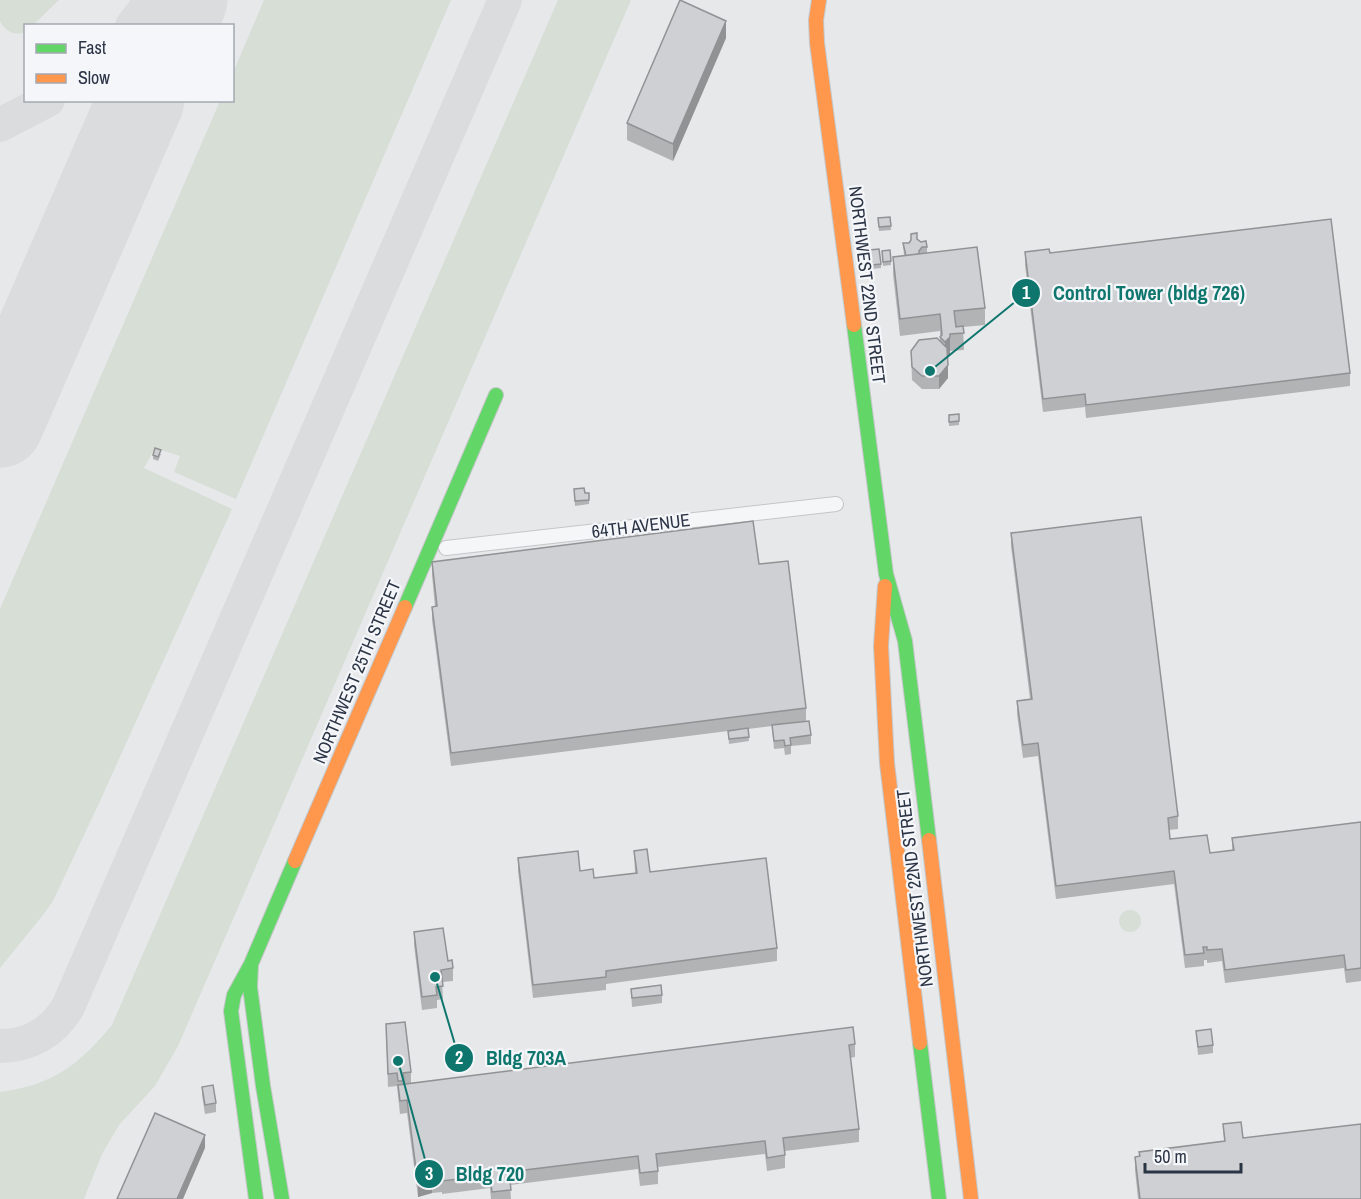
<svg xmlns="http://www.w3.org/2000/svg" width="1361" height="1199" viewBox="0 0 1361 1199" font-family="'Archivo Narrow',sans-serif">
  <rect width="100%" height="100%" fill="#e6e8ea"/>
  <g fill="#d6ded6">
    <path d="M0,0H59L33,25L26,26L25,32C14,36 6,32 0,21Z"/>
    <polygon points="264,0 451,0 236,499 174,472 180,456 155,448 144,468 232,509 100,801 53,901 43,915 0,968 0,609 220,101 232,100 233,73"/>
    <path d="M558,0H631L178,1046L155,1086L119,1125L102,1154L84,1199H0V1092C53,1085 79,1065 112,1025Z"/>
    <circle cx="1130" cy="921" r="11"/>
  </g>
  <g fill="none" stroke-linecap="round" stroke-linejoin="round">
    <g stroke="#dadcde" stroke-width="34">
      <polyline points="132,26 152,0"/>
      <polyline points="0,125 48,100"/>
      <path d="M0,1046C29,1046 53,1032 68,1007L505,0"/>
    </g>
    <g stroke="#dadcde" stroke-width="87">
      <polyline points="173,26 184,0"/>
      <polyline points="0,424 141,100"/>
    </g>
    <g stroke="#c4c6c8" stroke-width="16">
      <polyline id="street" points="446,548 836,504"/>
    </g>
    <g stroke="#c4c6c8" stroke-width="16">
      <g id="fast">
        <polyline points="854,325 886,574 905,641 929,840"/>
        <polyline points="405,607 496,395"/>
        <polyline points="251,965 250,987 263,1086 282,1199"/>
        <polyline points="920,1043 939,1199"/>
        <polyline points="256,1199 231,1011 234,995 251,964 295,861"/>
      </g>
    </g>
    <g stroke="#c4c6c8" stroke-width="16">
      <g id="slow">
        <polyline points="819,0 816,20 817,43 854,325"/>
        <polyline points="885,586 881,646 887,763 920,1043"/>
        <polyline points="929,840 971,1199"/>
        <polyline points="295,861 405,607"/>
      </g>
    </g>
    <use href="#street" stroke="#f5f6f7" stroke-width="14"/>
    <use href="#fast" stroke="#63d668" stroke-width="14"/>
    <use href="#slow" stroke="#ff974d" stroke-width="14"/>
  </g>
  <g fill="#b1b3b5">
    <polygon points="726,38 673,161 627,140 627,123"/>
    <polygon points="890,217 891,230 879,231 878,218"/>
    <polygon points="911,234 927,247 927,253 985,308 985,325 963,327 964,350 950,351 950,354 948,357 948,378 939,389 922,389 912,380 911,351 940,341 940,331 900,336 893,274 893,257 904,256 903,243 909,243 911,240"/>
    <polygon points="869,250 881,264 881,268 871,269"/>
    <polygon points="882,251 891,261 891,265 883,266"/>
    <polygon points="1025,252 1050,253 1350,373 1350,386 1086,418 1085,407 1043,412 1025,265"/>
    <polygon points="959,414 959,425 949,426 949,415"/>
    <polygon points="161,454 158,461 153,459 153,455"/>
    <polygon points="574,489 585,493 589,493 589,504 575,506"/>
    <polygon points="1011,533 1178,816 1178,829 1169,830 1170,839 1210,853 1232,850 1232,838 1361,822 1361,981 1346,983 1344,968 1225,983 1222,961 1207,963 1207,960 1204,960 1204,966 1185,968 1174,884 1056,899 1038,756 1023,758 1017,714 1017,701 1030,699 1011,546"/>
    <polygon points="432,562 759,564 806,708 806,721 811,735 811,744 791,746 791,754 785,755 784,748 774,749 772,726 748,729 749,741 729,744 728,731 451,766 432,620 432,607 435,607 432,575"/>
    <polygon points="634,851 650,872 777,948 777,961 606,984 606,990 533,998 518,871 518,858 580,871 594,878 635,873"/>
    <polygon points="414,932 448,961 453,968 453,981 442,982 443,999 437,1000 437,1008 422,1010 414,945"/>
    <polygon points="631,989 662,995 662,1003 632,1007"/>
    <polygon points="386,1024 411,1072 411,1083 855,1044 855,1057 850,1058 859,1129 859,1142 785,1151 785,1168 767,1171 765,1154 658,1167 658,1184 640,1186 638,1169 510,1185 511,1199 491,1199 490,1188 442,1194 442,1192 432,1193 418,1197 407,1113 400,1114 397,1086 388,1087"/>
    <polygon points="1196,1031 1213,1045 1213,1053 1198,1055"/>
    <polygon points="202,1087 216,1103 216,1112 205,1114 202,1095"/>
    <polygon points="1223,1124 1243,1138 1361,1199 1138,1199 1135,1170 1135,1157 1139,1156 1139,1152 1224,1141"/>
  </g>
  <g fill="#909294">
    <polygon points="726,21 726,38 673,161 673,144"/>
    <polygon points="950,337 950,354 945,359 945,342"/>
    <polygon points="948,365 948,378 939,389 939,376"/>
    <polygon points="205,1135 205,1148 183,1199 177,1199"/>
    <polygon points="432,1180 432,1193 418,1197 418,1184"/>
  </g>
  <g fill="#ced0d3" stroke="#909294" stroke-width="1.5">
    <polygon points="680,0 726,21 673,144 627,123"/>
    <polygon points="890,217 891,226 879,227 878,218"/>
    <polygon points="1331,219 1350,373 1086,405 1085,394 1043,399 1025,252 1049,249 1050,253"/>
    <polygon points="917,233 917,239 921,242 926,241 927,247 922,247 919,251 919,254 906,256 903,243 909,243 911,240 911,234"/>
    <polygon points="977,247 985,308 954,311 956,327 963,326 964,333 950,334 950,337 945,342 940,337 942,335 940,314 900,319 893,257"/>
    <polygon points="879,249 881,264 871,265 869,250"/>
    <polygon points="890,250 891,261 883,262 882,251"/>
    <polygon points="937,338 947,348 948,365 939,376 922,376 912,367 911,351 919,340"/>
    <polygon points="959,414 959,421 949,422 949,415"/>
    <polygon points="155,448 161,450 158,457 153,455"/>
    <polygon points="584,488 585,493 589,493 589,500 575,501 574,489"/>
    <polygon points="1141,517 1178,816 1168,818 1170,839 1207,835 1210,853 1234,850 1232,838 1361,822 1361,968 1346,970 1344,955 1225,970 1222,949 1207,950 1207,947 1203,947 1204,953 1185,955 1174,871 1056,886 1038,743 1023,745 1017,701 1032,699 1011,533"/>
    <polygon points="753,521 759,564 788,561 806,708 451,753 432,607 437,606 432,562"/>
    <polygon points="809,721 811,735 790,738 791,745 785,746 784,740 774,741 772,725"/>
    <polygon points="748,728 749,737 729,739 728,731"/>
    <polygon points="647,849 650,872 766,858 777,948 606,971 606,977 533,985 518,858 578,851 580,871 593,869 594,878 637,873 634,851"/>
    <polygon points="443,928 448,961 452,960 453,968 441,970 443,986 436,987 437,995 422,997 414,932"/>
    <polygon points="661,985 662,995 632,998 631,989"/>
    <polygon points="405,1022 411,1072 403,1073 404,1081 398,1081 397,1073 388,1074 386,1024"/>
    <polygon points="853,1027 855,1044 849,1045 859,1129 783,1138 785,1155 767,1158 765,1141 656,1154 658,1171 640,1173 638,1156 509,1172 511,1190 492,1192 490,1175 442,1181 442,1179 432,1180 418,1184 407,1100 400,1101 398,1085"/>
    <polygon points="1211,1029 1213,1045 1198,1047 1196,1031"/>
    <polygon points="213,1085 216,1103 205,1105 202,1087"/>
    <polygon points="155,1113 205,1135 177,1199 117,1199"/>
    <polygon points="1241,1122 1243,1138 1361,1124 1361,1199 1140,1199 1135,1157 1140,1156 1139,1152 1225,1141 1223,1124"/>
  </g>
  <g text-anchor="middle" stroke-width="4.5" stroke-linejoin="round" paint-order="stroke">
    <g font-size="18" fill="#2b3445" stroke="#f4f6f9">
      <text transform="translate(867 285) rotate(83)" y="6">NORTHWEST 22ND STREET</text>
      <text transform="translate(641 526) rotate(-7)" y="6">64TH AVENUE</text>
      <text transform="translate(357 672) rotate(-67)" y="6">NORTHWEST 25TH STREET</text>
      <text transform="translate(915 888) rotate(-97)" y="6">NORTHWEST 22ND STREET</text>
    </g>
  </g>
  <path fill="none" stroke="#0f766e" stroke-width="2" d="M930 371L1026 293M435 977L459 1058M398 1061L429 1174"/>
  <g fill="#0f766e" stroke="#f4f6f9" stroke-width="2">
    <circle cx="930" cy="371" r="6"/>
    <circle cx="435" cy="977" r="6"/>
    <circle cx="398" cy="1061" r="6"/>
    <circle cx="1026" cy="293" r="15"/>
    <circle cx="459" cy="1058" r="15"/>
    <circle cx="429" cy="1174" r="15"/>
  </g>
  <g font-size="18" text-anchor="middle" font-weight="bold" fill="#fff">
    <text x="1026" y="299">1</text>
    <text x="459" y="1064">2</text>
    <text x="429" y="1180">3</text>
  </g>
  <g font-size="20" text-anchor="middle" font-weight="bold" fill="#0f766e" stroke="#f4f6f9" stroke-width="4.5" stroke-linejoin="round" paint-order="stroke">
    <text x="1149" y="300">Control Tower (bldg 726)</text>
    <text x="526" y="1065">Bldg 703A</text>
    <text x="490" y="1181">Bldg 720</text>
  </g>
  <rect x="24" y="24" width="210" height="78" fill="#f4f6f9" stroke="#a4a8b1" stroke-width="1.5"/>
  <rect x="36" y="44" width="30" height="9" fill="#63d668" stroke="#a4a8b1" stroke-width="1.5"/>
  <text x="78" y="54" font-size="18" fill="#2b3445">Fast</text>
  <rect x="36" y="74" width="30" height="9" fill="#ff974d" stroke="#a4a8b1" stroke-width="1.5"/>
  <text x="78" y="84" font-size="18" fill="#2b3445">Slow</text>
  <path d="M1145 1163v9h96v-9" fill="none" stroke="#2b3445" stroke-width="3"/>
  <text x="1154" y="1163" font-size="18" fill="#2b3445" stroke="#f4f6f9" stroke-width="4.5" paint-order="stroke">50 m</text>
</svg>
